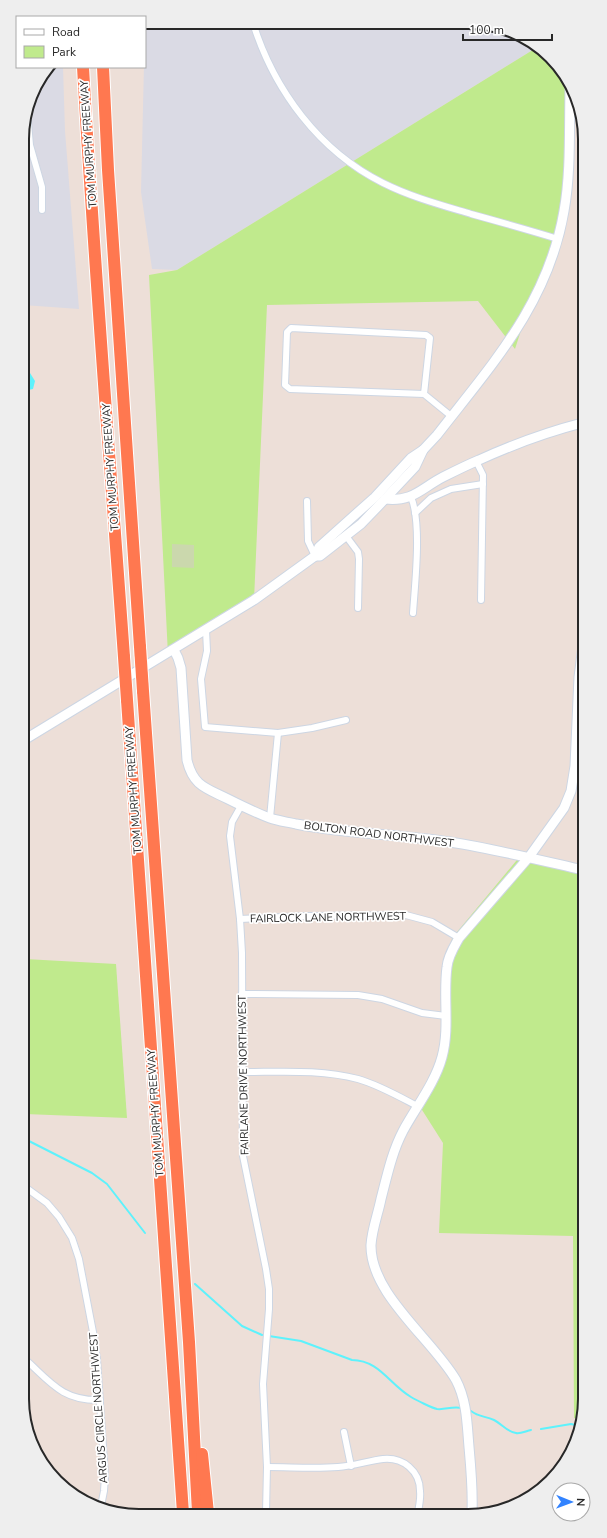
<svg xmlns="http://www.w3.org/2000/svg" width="607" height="1538" viewBox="0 0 607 1538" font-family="'Nunito Sans',sans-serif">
  <rect width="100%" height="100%" fill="#eddfd8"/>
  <g fill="#dadae4">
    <polygon points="145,22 491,24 536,48 177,270 152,269 141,192"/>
    <polygon points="49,67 63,67 65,131 79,309 23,305 22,131 34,87"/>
  </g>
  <g fill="#c0ea8d">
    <polygon points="536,48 551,56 566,83 564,195 553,258 525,318 515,349 478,301 267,305 254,600 168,655 149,275 177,270"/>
    <polygon points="521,855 583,866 585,1407 582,1421 574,1418 573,1236 439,1233 443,1143 417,1102 444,1045 445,1002 452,938"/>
    <polygon points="25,959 116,964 127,1118 25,1114"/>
  </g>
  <polygon fill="#cbd8ad" points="172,544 194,545 194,568 172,567"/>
  <polygon fill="#5ef2fc" points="23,372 30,373 35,381 33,389 23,391"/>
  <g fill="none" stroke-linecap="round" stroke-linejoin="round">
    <g stroke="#5ef2fc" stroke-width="2">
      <polyline points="25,1139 92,1173 107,1184 145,1233"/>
      <polyline points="195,1284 242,1326 262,1335"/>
      <path d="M269,1336L301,1341L352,1360C379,1360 390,1385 411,1397C416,1400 432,1408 437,1409C446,1410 451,1406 462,1408"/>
      <path d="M471,1411C479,1417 485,1416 494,1420C502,1424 507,1432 516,1433C520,1434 526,1431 531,1430"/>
      <polyline points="541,1429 571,1424 580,1426"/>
    </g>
    <g stroke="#cdd6e3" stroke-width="8">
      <g id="street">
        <path d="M253,23C274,90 319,151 383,183C411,197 441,205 471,214C500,222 529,230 558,239"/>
        <polyline points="27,112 30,145 42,187 42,210"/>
        <polyline points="424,394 430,338 426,335 291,328 287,332 285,385 290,389 424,394 451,416"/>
        <polyline points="476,461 483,475 481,600"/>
        <path d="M411,497C422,523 415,583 413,613"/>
        <polyline points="307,501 308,541 315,556"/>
        <polyline points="415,513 431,498 451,489 483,484"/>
        <polyline points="346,536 358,552 359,559 358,608"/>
        <polyline points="206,630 207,651 201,679 205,727 278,733 312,728 346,720"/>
        <polyline points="241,806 232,822 230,836 240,919 242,953 243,1156 266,1269 269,1289 269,1309 263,1384 267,1467 266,1513"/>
        <polyline points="270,818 278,733"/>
        <polyline points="240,919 307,916 406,915 432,922 459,938"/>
        <polyline points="242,994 358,995 382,999 422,1013 446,1016"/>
        <path d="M242,1072C281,1072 321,1069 358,1079C379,1085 398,1096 417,1106"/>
        <polyline points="25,1187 47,1203 59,1217 72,1238 79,1259 93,1332 97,1359 105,1476 104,1491 101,1506"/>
        <path d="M26,1360C51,1383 63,1401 100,1400"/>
        <polyline points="344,1432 351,1466"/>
        <path d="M267,1467C291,1467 314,1469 338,1467C353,1466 368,1461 383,1459C403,1457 420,1471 420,1491C421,1498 419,1506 418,1512"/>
      </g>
    </g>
    <g stroke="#cdd6e3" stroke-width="11">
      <g id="secondary">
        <path d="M385,499C413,502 420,489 443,477C455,471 467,465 479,460C512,445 547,432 582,423"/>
        <path d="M315,556H320L361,524L385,499L415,467L423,450L437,435C492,364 548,304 564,211C571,172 569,130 570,90"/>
        <path d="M174,650L178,658L181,668L187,760C193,786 206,788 228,799C242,806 256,813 270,818C278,821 288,822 296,824C347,834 399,834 450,842C495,849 539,860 583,870"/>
        <polyline points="24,740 254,600 315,556 319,547 375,497 411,458 423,450"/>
        <path d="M472,1512C473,1490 471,1469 469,1447C467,1424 467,1401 456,1380C433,1340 370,1294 371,1245C372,1229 378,1214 381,1199C387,1176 392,1152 403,1131C416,1107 435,1083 442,1057C450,1028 443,996 447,967C448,956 454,947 459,938L529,857L564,808L571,791L575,766L579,677L583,646"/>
      </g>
    </g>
    <g stroke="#fff" stroke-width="14">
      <g id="highway">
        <path d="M83,67C94,264 110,461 124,657"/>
        <polyline points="103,67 108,170 140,647"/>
        <polyline points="143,691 189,1342 198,1513"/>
        <polyline points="127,700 183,1513"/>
        <polyline points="202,1454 208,1513"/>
      </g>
    </g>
    <use href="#street" stroke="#fff" stroke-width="6"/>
    <use href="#secondary" stroke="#fff" stroke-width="9"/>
    <use href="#highway" stroke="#ff7850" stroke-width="12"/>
    <g stroke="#fff" stroke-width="14" stroke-linecap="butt">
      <g id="highway-bridge">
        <polyline points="140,647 143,691"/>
        <polyline points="124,657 127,700"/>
      </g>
    </g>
    <use href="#highway-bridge" stroke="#ff7850" stroke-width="12"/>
  </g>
  <g text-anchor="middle" stroke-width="3.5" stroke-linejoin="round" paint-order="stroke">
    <g font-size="11" fill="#282828" stroke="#fff">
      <text transform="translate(88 144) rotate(-94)" y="4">TOM MURPHY FREEWAY</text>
      <text transform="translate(110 467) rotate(-94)" y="4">TOM MURPHY FREEWAY</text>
      <text transform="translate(133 790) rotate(-94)" y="4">TOM MURPHY FREEWAY</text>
      <text transform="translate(379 834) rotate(7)" y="4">BOLTON ROAD NORTHWEST</text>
      <text transform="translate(328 917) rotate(-1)" y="4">FAIRLOCK LANE NORTHWEST</text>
      <text transform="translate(243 1075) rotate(-91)" y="4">FAIRLANE DRIVE NORTHWEST</text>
      <text transform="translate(155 1113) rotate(-94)" y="4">TOM MURPHY FREEWAY</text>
      <text transform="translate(98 1408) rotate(-94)" y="4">ARGUS CIRCLE NORTHWEST</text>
    </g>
  </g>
  <path d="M0 0H607V1538H0ZM139 29H468A110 110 0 0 1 578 139V1399A110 110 0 0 1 468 1509H139A110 110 0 0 1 29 1399V139A110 110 0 0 1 139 29Z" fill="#eee" fill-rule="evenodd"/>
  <path fill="none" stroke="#282828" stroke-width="2" d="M139 29H468A110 110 0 0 1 578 139V1399A110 110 0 0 1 468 1509H139A110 110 0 0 1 29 1399V139A110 110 0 0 1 139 29Z"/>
  <rect x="16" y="16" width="130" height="52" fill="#ffffff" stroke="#a9a9a9"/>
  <rect x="24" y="29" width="20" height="6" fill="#ffffff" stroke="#a9a9a9"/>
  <text x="52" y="36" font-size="12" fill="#282828">Road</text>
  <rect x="24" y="46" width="20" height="12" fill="#c0ea8d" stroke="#a9a9a9"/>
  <text x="52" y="56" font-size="12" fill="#282828">Park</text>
  <g transform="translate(571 1502) rotate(91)"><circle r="19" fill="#ffffff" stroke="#a9a9a9"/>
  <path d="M0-3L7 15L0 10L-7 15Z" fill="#3283ff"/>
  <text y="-6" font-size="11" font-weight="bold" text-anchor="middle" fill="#282828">N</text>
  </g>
  <path d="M463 34v6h89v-6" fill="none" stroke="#282828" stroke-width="2"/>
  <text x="469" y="34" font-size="12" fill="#282828" stroke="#ffffff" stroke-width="3" paint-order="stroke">100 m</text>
</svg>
